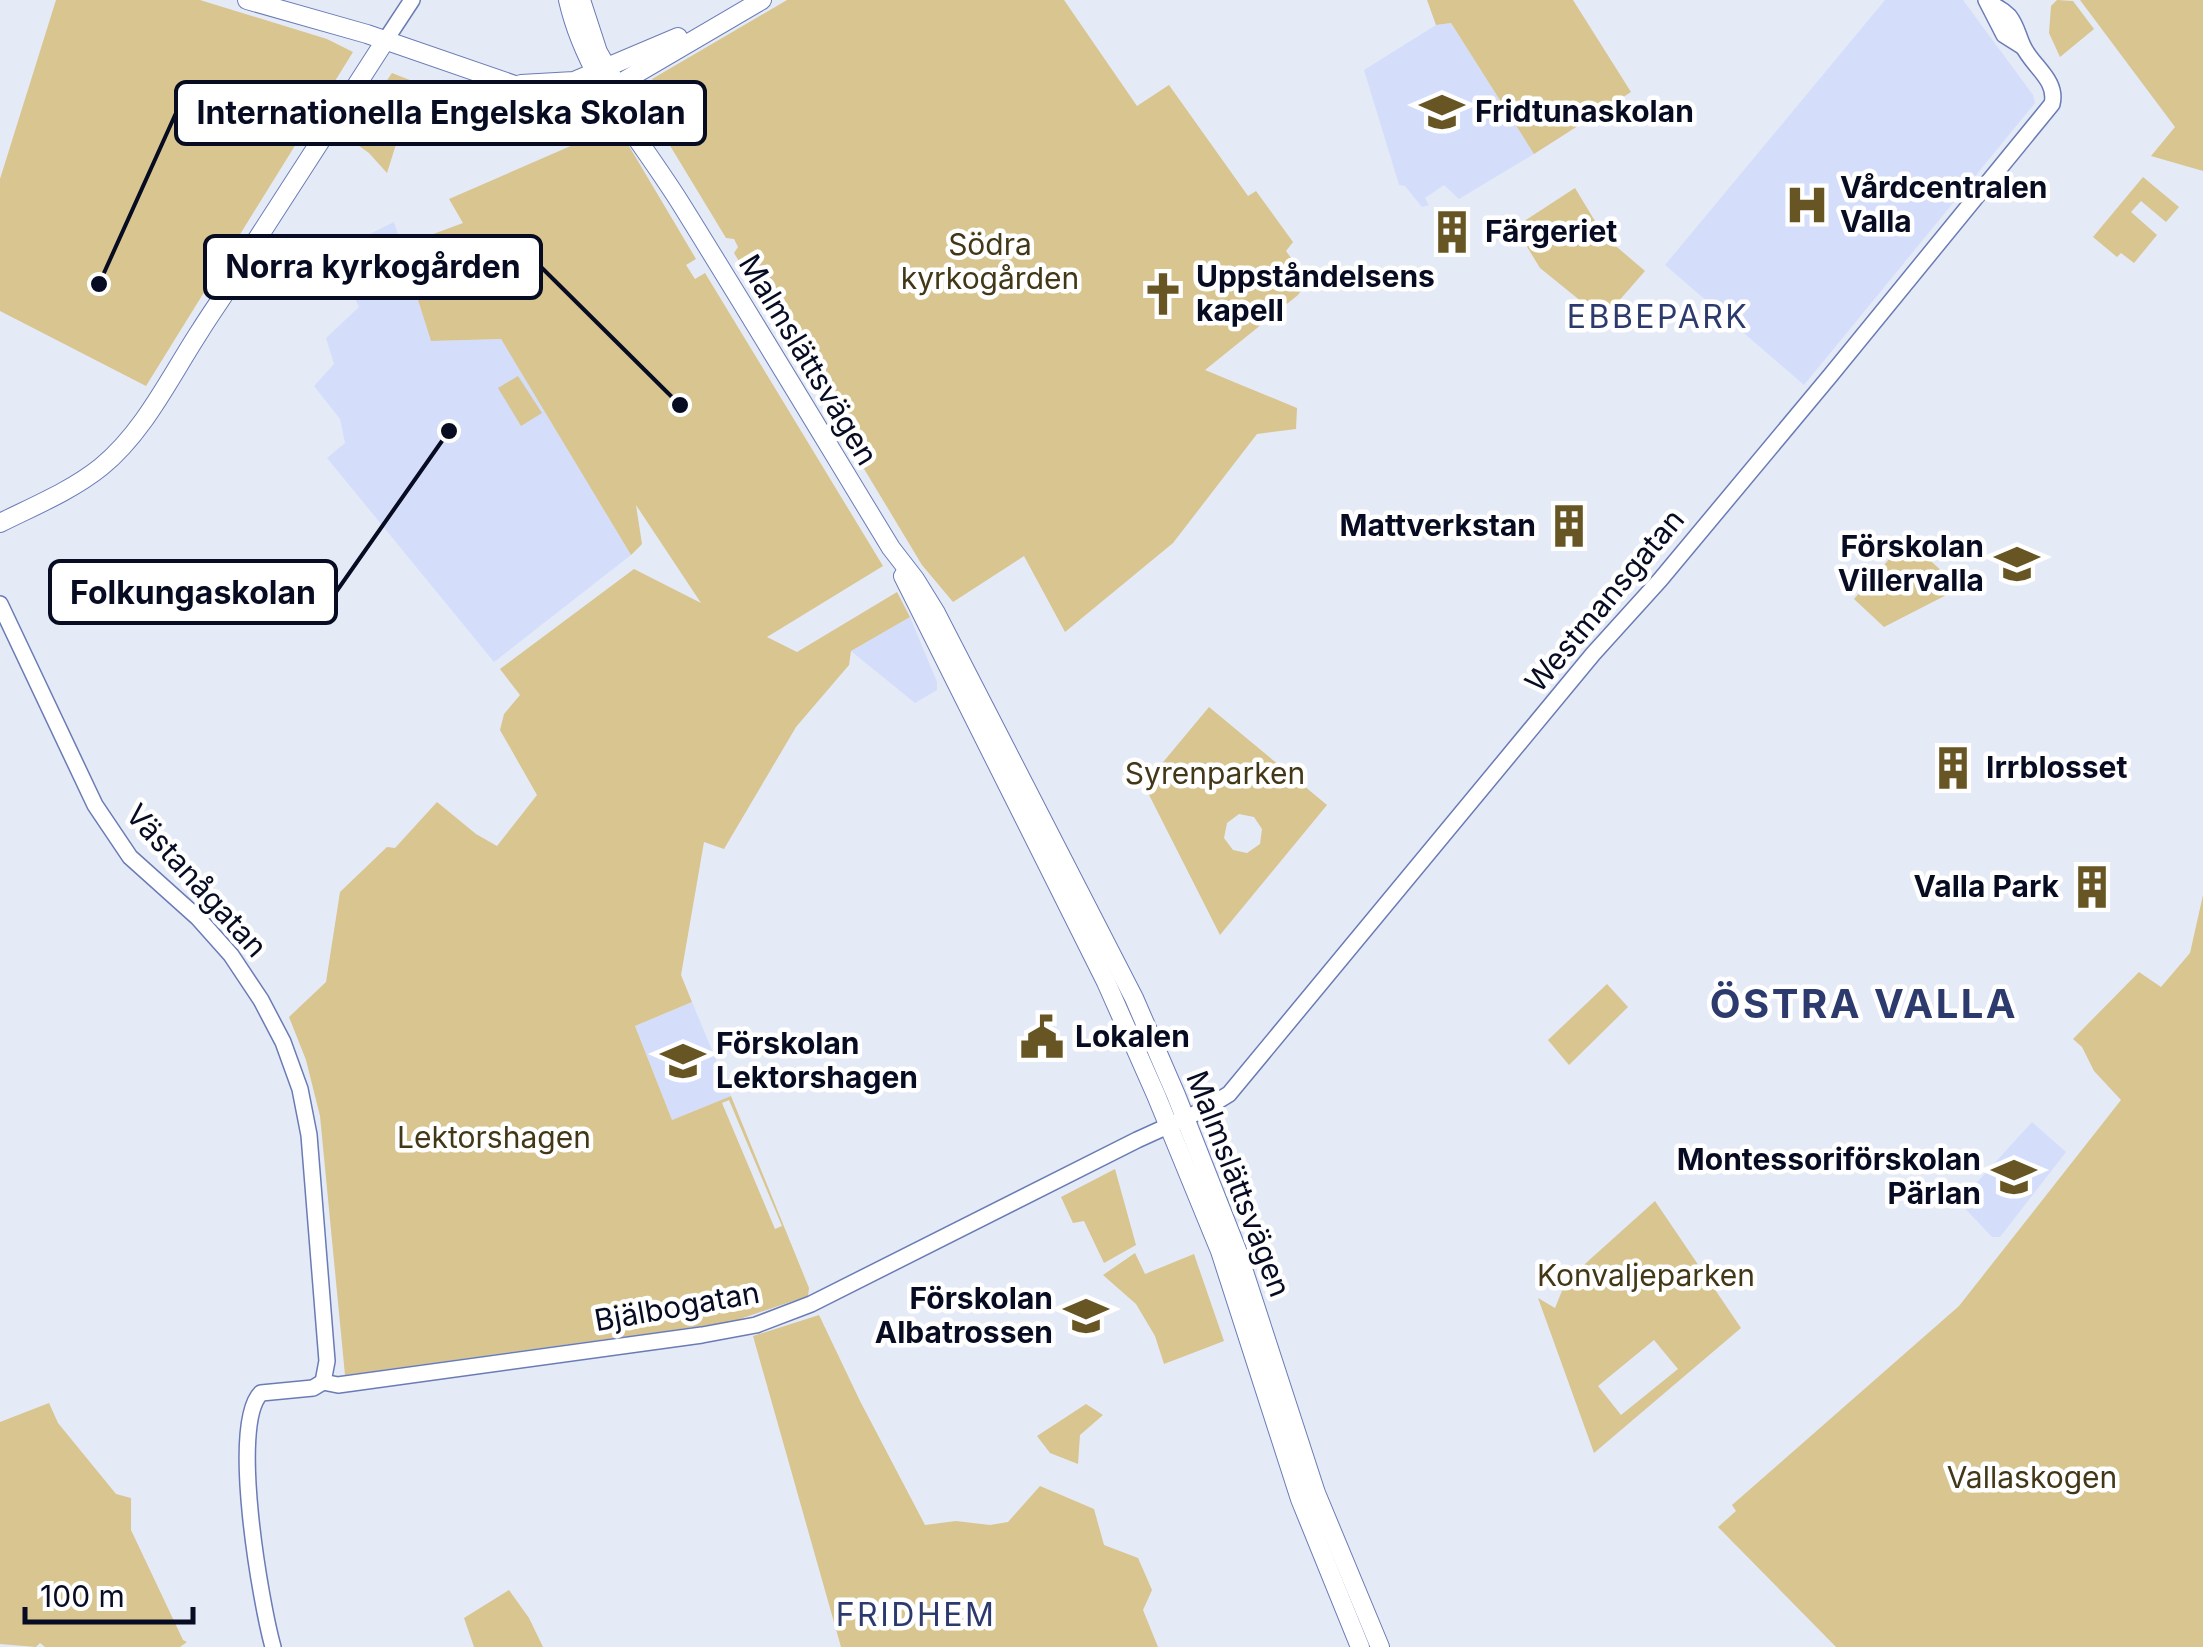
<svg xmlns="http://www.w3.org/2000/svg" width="2203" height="1647" viewBox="0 0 2203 1647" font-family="Inter,sans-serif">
  <rect width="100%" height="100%" fill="#e5eaf7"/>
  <g fill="#d4defb">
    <polygon points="1885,0 1963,0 2033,95 2035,103 1804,385 1665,265"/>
    <polygon points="1451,23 1534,154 1459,199 1444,185 1425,198 1429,205 1422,207 1405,186 1399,185 1364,70 1436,25"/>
    <polygon points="394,222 431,341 501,339 631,555 494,662 327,458 345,443 340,419 314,386 334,364 326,338 359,307 333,252"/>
    <polygon points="910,617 937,682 937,690 915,703 851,651"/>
    <polygon points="692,1002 731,1096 672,1120 635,1026"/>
    <polygon points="2032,1122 2066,1152 2000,1237 1992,1237 1959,1202"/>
  </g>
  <g fill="#d8c58f" fill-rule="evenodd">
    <polygon points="56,0 200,0 327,39 353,52 146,386 0,311 0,179"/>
    <polygon points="787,0 1064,0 1137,106 1169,85 1248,196 1256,191 1293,242 1286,251 1308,281 1298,295 1205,370 1297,408 1296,429 1257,434 1173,543 1065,632 1024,556 953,602 922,565 734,253 738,247 734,239 726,238 649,111 664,105 652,79"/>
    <polygon points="1427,0 1573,0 1631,92 1534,154 1451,23 1436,25"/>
    <polygon points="2057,0 2073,1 2094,29 2060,57 2049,33 2051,6"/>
    <polygon points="2080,0 2203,0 2203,171 2151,156 2175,127"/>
    <polygon points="392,73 453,97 403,122 387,173 369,153 348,138"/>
    <path d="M612,128L623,136L696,259L686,265L695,279L705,273L883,566L767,637L797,652L897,592L910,617L851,651L849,665L796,727L724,849L704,842L681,975L692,1002L635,1026L672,1120L731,1096L809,1288L808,1296L731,1322L345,1375L320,1116L306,1060L289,1017L326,982L340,892L387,847L395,848L437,802L476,834L497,846L537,795L500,730L504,714L520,695L500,669L634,569L701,603L636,505L642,544L631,555L501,339L431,341L401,246L463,223L449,199ZM729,1100L782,1226L775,1229L722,1103Z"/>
    <polygon points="2143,177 2179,207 2166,222 2141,201 2131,212 2157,235 2134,263 2121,253 2117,257 2093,237"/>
    <polygon points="1575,188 1604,236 1645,271 1603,319 1540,268 1515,227"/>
    <polygon points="518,376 542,413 521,426 498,388"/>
    <polygon points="1907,539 1960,588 1884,627 1854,599"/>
    <path d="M1209,707L1327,805L1220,935L1144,785ZM1239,814L1254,817L1262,829L1260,844L1247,853L1233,850L1224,838L1227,823Z"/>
    <polygon points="2203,895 2203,1647 1836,1647 1718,1527 1736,1511 1732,1505 1959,1306 2121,1100 2094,1071 2082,1047 2073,1039 2139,972 2161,987 2190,953"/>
    <polygon points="1607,984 1628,1007 1569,1065 1548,1040"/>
    <polygon points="1115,1169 1136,1245 1104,1263 1084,1221 1073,1223 1061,1197"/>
    <path d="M1655,1201L1741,1328L1594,1453L1538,1298L1555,1308L1566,1281ZM1654,1340L1678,1369L1621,1415L1598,1386Z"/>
    <polygon points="1135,1253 1145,1274 1194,1254 1224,1341 1164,1364 1155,1336 1136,1304 1103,1275"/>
    <polygon points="819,1315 860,1401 925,1525 956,1521 990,1525 1008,1522 1040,1486 1094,1509 1104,1545 1138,1558 1152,1590 1143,1610 1158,1647 841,1647 753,1336"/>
    <polygon points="49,1403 58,1423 116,1494 131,1498 131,1530 183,1640 187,1642 180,1647 45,1647 40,1643 36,1647 0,1644 0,1422"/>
    <polygon points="1086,1404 1103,1415 1080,1435 1078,1464 1050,1453 1037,1436"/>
    <polygon points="509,1590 529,1618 543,1647 474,1647 464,1618"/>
  </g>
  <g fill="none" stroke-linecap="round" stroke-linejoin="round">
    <g stroke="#6a7cb5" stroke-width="18">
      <g id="tertiary">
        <polyline points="1986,0 2004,35 2023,47"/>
        <polyline points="385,41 412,0"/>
        <polyline points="0,604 95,805 130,857 198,918 231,955 261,1000 283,1042 300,1089 309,1135 327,1361 323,1382"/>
        <path d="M273,1647C261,1604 229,1424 261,1393L313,1388L323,1382L338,1385L702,1335L756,1325L811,1304L1137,1140L1203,1110L1229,1094L1593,654L1660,580L1830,376L2052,104C2058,80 2032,66 2023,46C2018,36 2017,26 2009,16C2003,10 1996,6 1988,3"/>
      </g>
    </g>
    <g stroke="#6a7cb5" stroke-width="20">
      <g id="secondary">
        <polyline points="247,0 367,34 564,102 582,101 605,92 762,0"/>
        <path d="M568,0C586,79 639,137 681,204C752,318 821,433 891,548L915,579L936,613L1134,998L1176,1095L1237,1250L1316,1493L1380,1647"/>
        <polyline points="581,0 598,52 645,134"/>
        <polyline points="521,84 574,81 678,37"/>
        <path d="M0,523C34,506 71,491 101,467C144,432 170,377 200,331C218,302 238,277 252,247L385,41"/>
        <polyline points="903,576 1106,982 1156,1095 1220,1251 1300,1499 1360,1647"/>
      </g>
    </g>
    <use href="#tertiary" stroke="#fff" stroke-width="15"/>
    <use href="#secondary" stroke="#fff" stroke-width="18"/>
  </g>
  <defs>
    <g id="school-bare" transform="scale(3.45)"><path d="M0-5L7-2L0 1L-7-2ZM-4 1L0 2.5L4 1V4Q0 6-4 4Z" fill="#675624" stroke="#fff" stroke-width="2.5" paint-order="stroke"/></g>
    <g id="hospital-bare" transform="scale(3.45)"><path d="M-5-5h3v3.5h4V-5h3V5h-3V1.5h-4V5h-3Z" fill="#675624" stroke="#fff" stroke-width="2.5" paint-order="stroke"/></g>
    <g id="building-bare" transform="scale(3.45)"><path d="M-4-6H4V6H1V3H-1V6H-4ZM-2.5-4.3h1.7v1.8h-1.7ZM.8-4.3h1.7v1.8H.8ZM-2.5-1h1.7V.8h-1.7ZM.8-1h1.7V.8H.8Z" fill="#675624" stroke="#fff" stroke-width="2.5" paint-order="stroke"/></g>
    <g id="church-bare" transform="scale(3.45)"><path d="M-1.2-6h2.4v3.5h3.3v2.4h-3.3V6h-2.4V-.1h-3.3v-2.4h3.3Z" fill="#675624" stroke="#fff" stroke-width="2.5" paint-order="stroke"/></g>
    <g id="civic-bare" transform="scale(3.45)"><path d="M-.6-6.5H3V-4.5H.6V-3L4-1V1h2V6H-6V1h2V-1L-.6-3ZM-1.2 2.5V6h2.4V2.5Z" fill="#675624" stroke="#fff" stroke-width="2.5" paint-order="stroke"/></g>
  </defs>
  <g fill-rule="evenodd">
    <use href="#school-bare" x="1442" y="112"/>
    <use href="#hospital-bare" x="1807" y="205"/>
    <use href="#building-bare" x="1452" y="232"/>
    <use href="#church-bare" x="1163" y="294"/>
    <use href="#building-bare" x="1569" y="526"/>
    <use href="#school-bare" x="2017" y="564"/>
    <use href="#building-bare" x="1953" y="768"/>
    <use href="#building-bare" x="2092" y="887"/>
    <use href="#civic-bare" x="1042" y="1037"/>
    <use href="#school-bare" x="683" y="1061"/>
    <use href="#school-bare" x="2014" y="1177"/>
    <use href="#school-bare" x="1086" y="1316"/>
  </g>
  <g text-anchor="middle" stroke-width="9" stroke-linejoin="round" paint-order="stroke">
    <g font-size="30" font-weight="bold" fill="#070c22" stroke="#fff" text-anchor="start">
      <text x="1475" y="122">Fridtunaskolan</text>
      <text x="1840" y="198">Vårdcentralen<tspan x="1840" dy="34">Valla</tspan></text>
      <text x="1485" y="242">Färgeriet</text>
      <text x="1196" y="287">Uppståndelsens<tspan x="1196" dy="34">kapell</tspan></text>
      <text x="1536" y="536" text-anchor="end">Mattverkstan</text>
      <text x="1984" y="557" text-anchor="end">Förskolan<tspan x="1984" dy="34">Villervalla</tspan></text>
      <text x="1986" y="778">Irrblosset</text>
      <text x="2059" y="897" text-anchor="end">Valla Park</text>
      <text x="1075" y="1047">Lokalen</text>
      <text x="716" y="1054">Förskolan<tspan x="716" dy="34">Lektorshagen</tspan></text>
      <text x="1981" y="1170" text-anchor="end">Montessoriförskolan<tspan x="1981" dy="34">Pärlan</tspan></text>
      <text x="1053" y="1309" text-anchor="end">Förskolan<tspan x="1053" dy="34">Albatrossen</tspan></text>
    </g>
    <g font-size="30" fill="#423717" stroke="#fff">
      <text x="990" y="255">Södra<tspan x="990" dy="34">kyrkogården</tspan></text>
      <text x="1215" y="784">Syrenparken</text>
      <text x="494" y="1148">Lektorshagen</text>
      <text x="1646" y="1286">Konvaljeparken</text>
      <text x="2032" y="1488">Vallaskogen</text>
    </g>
    <g font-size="30" fill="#070c22" stroke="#fff">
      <text transform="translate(808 360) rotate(59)" y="10">Malmslättsvägen</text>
      <text transform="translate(1605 601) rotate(-50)" y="10">Westmansgatan</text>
      <text transform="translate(196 881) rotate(48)" y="10">Västanågatan</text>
      <text transform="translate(1238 1184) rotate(69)" y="10">Malmslättsvägen</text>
      <text transform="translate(677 1307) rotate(-10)" y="10">Bjälbogatan</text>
    </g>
    <g font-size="32" letter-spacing="2.5" fill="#2c3a6e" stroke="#fff">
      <text x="1658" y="328">EBBEPARK</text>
      <text x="916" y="1626">FRIDHEM</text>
    </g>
    <g font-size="40" font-weight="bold" letter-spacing="2.5" fill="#2c3a6e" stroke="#fff">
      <text x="1864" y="1018">ÖSTRA VALLA</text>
    </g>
  </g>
  <path fill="none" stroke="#070c22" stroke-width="4" d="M99 284L176 113M680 405L541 267M449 431L336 592"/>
  <g fill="#070c22" stroke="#fff" stroke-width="4">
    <circle cx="99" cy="284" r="10"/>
    <circle cx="680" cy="405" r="10"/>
    <circle cx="449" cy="431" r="10"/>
  </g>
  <g fill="#fff" stroke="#070c22" stroke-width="4">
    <rect x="176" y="82" width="529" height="62" rx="10"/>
    <rect x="205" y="236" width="336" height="62" rx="10"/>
    <rect x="50" y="561" width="286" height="62" rx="10"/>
  </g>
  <g font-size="32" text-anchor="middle" font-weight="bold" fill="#070c22">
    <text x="441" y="124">Internationella Engelska Skolan</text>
    <text x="373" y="278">Norra kyrkogården</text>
    <text x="193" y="604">Folkungaskolan</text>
  </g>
  <path d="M25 1607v15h168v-15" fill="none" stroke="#070c22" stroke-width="5"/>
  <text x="40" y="1607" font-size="30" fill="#070c22" stroke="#ffffff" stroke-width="8" paint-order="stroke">100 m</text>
</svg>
